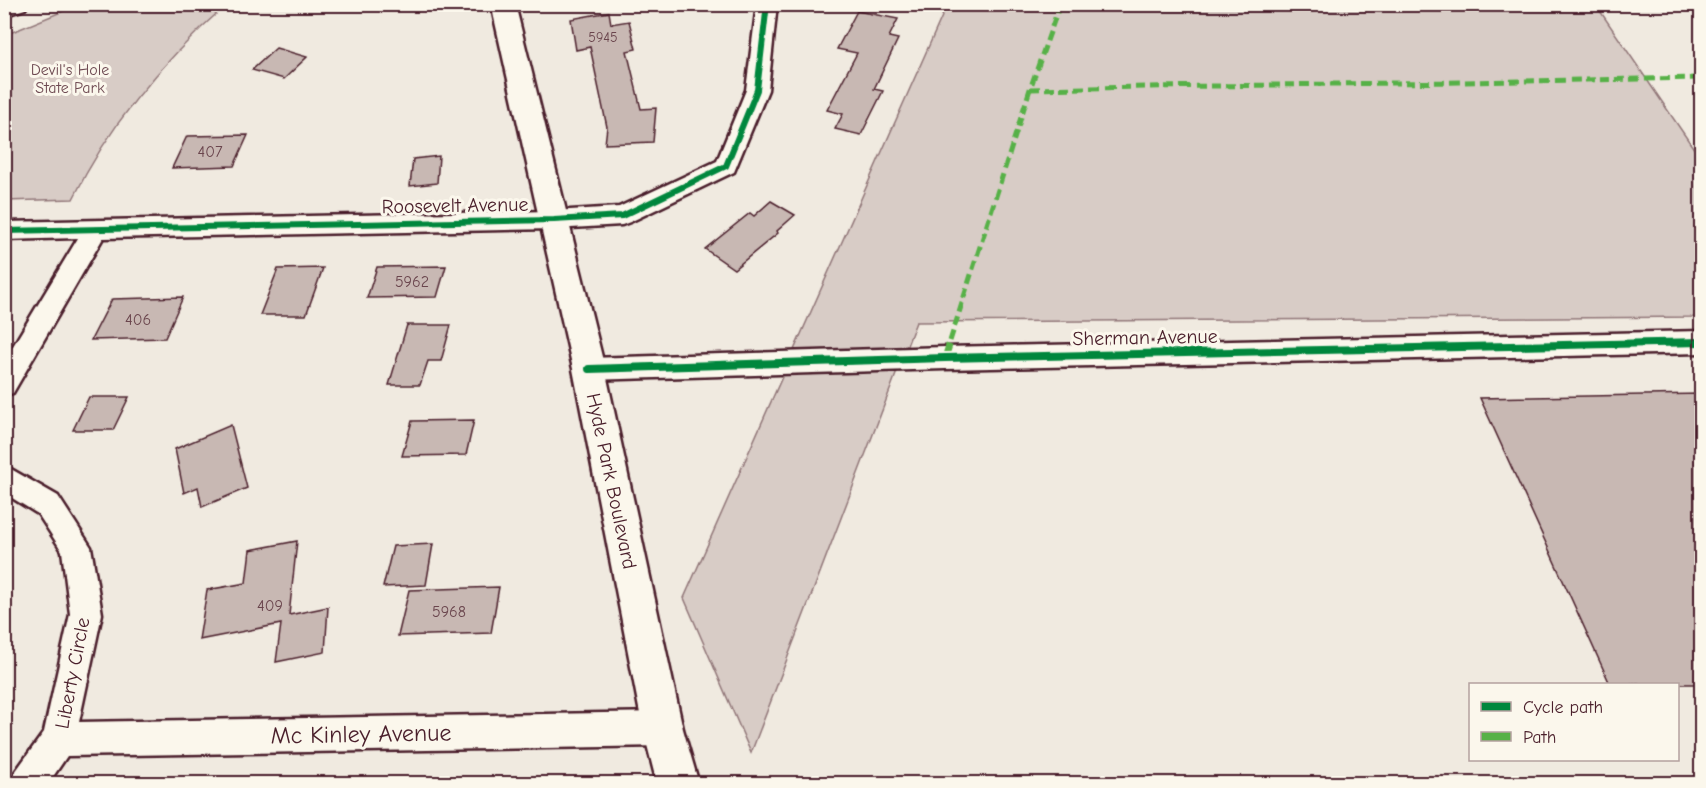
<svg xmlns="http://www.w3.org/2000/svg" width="1706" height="788" viewBox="0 0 1706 788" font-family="'Comic Neue',sans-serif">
  <rect width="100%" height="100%" fill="#f0eae0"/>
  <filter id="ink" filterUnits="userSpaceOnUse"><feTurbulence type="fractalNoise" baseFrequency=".0167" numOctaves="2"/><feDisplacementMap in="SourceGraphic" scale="12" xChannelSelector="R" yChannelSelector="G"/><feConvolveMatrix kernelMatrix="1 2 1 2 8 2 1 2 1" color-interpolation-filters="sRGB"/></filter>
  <g filter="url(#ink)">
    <g fill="#d8ccc6" stroke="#917678" stroke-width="1.5">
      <path d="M78,5H226C165,59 109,125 73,199L5,201V35Z"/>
      <polygon points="947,5 1596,5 1701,159 1701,317 916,322 751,753 684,598"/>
    </g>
    <g fill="#c8b8b3" stroke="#4a1f2b" stroke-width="1.5">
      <polygon points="857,11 898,19 889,37 898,39 874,89 883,91 861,135 835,129 843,114 827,110 857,53 837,49"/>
      <polygon points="609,12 611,24 629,21 636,49 627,51 641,109 656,108 653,142 605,144 607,127 590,47 576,50 571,19"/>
      <polygon points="276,48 307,57 284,79 252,70"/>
      <polygon points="248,135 234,166 172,168 187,136"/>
      <polygon points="439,156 437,183 410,186 413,159"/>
      <polygon points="771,201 795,215 777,231 778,233 734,269 705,249 750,213 754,216"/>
      <polygon points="446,266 437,297 367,298 377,267"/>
      <polygon points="323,268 306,315 260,315 278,269"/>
      <polygon points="183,297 165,338 91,340 112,299"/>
      <polygon points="407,325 451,325 441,361 428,361 420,385 389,385"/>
      <polygon points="1701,394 1701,684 1610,684 1480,398"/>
      <polygon points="89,397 129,397 113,430 73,430"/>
      <polygon points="474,420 466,455 402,456 412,421"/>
      <polygon points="231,425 247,488 202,507 198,487 184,493 175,449"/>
      <polygon points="297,541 289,615 328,607 325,652 276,662 281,624 199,640 207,590 246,583 250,550"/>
      <polygon points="433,544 426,585 383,587 393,546"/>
      <polygon points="499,587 491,633 398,636 409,590"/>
    </g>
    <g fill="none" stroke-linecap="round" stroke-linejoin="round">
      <g stroke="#4a1f2b" stroke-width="5">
        <g id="minor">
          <polygon points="757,4 777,4 768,90 734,172 630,222 622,225 554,229 103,238 13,393 4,396 4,361 78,238 4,240 4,222 554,211 619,207 717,161 746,90"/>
          <polygon points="1702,331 1702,353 945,369 589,380 580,377 576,369 580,361 589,358 945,347"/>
          <polygon points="4,465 58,496 91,547 102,614 79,722 663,712 675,717 680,729 675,741 663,746 67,756 48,784 10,784 15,772 44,732 70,614 62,551 38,514 4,493"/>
        </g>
      </g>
      <g stroke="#4a1f2b" stroke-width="5">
        <polygon id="secondary" points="491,4 515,4 605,369 683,729 699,784 657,784 643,729 573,369"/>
      </g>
      <g stroke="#4a1f2b" stroke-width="5">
        <polygon id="primary" points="4,4 28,4 25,9 4,16"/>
      </g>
      <use href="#minor" fill="#fbf7ec" fill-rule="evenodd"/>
      <use href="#secondary" fill="#fbf7ec" fill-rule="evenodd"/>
      <use href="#primary" fill="#fbf7ec" fill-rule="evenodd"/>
      <g stroke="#57b146" stroke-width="5" stroke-dasharray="10 5" stroke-linecap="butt">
        <polyline points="1030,89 1702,78"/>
        <polyline points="950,341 1030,89 1060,4"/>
      </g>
      <polyline stroke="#57b146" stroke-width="7" stroke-dasharray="14 7" stroke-linecap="butt" points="945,358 951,339"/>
      <g stroke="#fbf7ec" stroke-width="9">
        <polyline id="cycleway-far1" points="4,231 554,220 622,216 726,166 757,90 767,4"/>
      </g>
      <g stroke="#fbf7ec" stroke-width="12">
        <polyline id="cycleway" points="589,369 945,358 1702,342"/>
      </g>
      <use href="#cycleway-far1" stroke="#00873e" stroke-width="6"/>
      <use href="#cycleway" stroke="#00873e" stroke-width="8"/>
    </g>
  </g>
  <g text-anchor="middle" stroke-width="6" stroke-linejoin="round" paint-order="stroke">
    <g font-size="14" fill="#6a454d">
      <text x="603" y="42">5945</text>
    </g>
    <g font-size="16" fill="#6e4a52" stroke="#fbf7ec">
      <text x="70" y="75">Devil's Hole<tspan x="70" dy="18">State Park</tspan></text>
    </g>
    <g font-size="16" fill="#6a454d">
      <text x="210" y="157">407</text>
      <text x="412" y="287">5962</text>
      <text x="138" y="325">406</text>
      <text x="270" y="611">409</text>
      <text x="449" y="617">5968</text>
    </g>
    <g font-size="20" fill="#4a1f2b" stroke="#fbf7ec">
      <text transform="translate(455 205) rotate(-1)" y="7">Roosevelt Avenue</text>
      <text transform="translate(1145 337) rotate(-1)" y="7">Sherman Avenue</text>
      <text transform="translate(612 481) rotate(78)" y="7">Hyde Park Boulevard</text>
      <text transform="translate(72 673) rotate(-79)" y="7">Liberty Circle</text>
    </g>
    <g font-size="24" fill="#4a1f2b" stroke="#fbf7ec">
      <text transform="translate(361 734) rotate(-1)" y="8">Mc Kinley Avenue</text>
    </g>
  </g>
  <rect width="1706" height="788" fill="none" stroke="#fbf7ec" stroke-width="24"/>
  <rect x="12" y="12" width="1682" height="764" fill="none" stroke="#4a1f2b" stroke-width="2" filter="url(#ink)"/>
  <rect x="1469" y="683" width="210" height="78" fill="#fbf7ec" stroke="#b4a19f" stroke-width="1.5"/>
  <rect x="1481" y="702" width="30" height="9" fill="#00873e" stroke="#b4a19f" stroke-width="1.5"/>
  <text x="1523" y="713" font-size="18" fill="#4a1f2b">Cycle path</text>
  <rect x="1481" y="732" width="30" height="9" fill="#57b146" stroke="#b4a19f" stroke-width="1.5"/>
  <text x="1523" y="743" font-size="18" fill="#4a1f2b">Path</text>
</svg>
